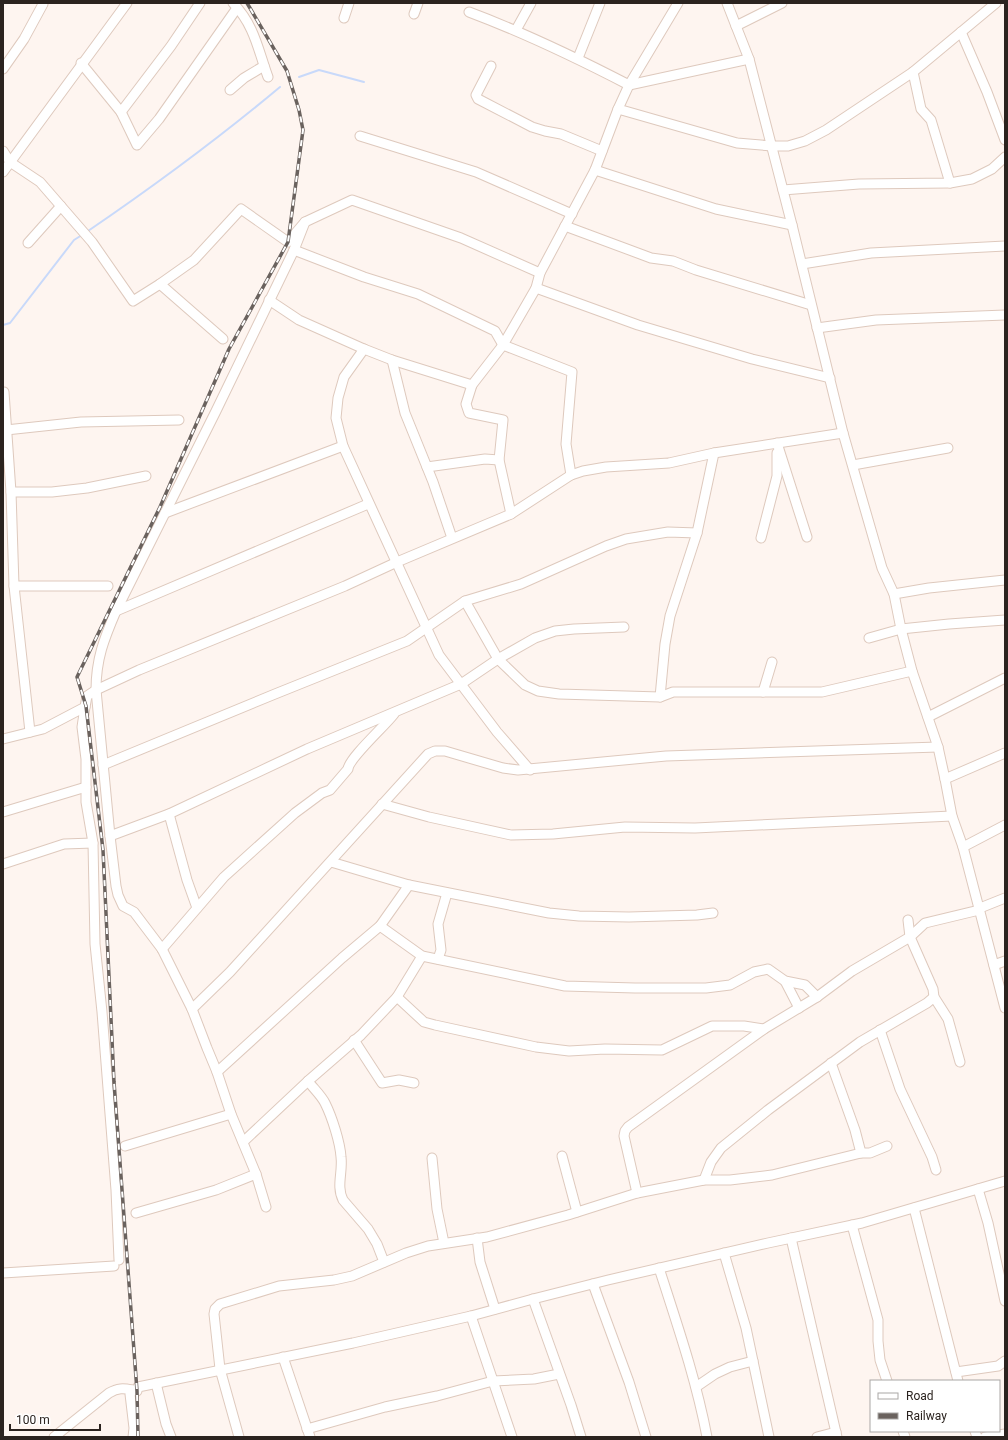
<svg xmlns="http://www.w3.org/2000/svg" width="1008" height="1440" viewBox="0 0 1008 1440" font-family="Roboto,sans-serif">
  <rect width="100%" height="100%" fill="#fef5f0"/>
  <g fill="none" stroke-linecap="round" stroke-linejoin="round">
    <g stroke="#c8d9fa" stroke-width="2">
      <polyline points="299,77 319,70 364,82"/>
      <path d="M88,231C154,186 219,138 280,87"/>
      <polyline points="3,325 10,323 74,240 82,235"/>
    </g>
    <g stroke="#dec9bd" stroke-width="11">
      <g id="minor">
        <path d="M233,3C255,26 258,50 268,77"/>
        <polyline points="727,3 749,59 792,225 843,433 882,568 894,594 901,629 912,671 938,747 945,779 952,816 963,847 1005,1008"/>
        <path d="M469,12C525,33 575,57 629,85L749,59"/>
        <polyline points="414,14 418,3"/>
        <polyline points="344,18 349,3"/>
        <polyline points="736,26 782,3"/>
        <polyline points="516,30 531,3"/>
        <polyline points="961,32 987,92 1005,140"/>
        <polyline points="578,58 600,3"/>
        <polyline points="81,63 121,112 137,145 159,119 237,8"/>
        <polyline points="491,66 476,95 478,99 532,127 545,131 561,134 602,151"/>
        <polyline points="3,69 24,39 43,4"/>
        <polyline points="913,72 921,109 931,120 950,183"/>
        <polyline points="230,90 244,78 264,66"/>
        <polyline points="618,109 737,143 772,146 788,146 805,141 826,130 913,72 996,3"/>
        <polyline points="121,112 171,46 200,3"/>
        <polyline points="360,136 476,172 572,214"/>
        <polyline points="3,151 10,162 40,182 92,242 133,301 160,284 194,260 241,209 288,242 305,222 352,200 461,238 540,273"/>
        <polyline points="595,170 716,209 792,225"/>
        <polyline points="3,172 127,3"/>
        <polyline points="783,190 859,184 950,183 972,179 992,169 1005,157"/>
        <polyline points="565,226 651,258 673,261 696,270 811,305"/>
        <polyline points="28,243 61,206"/>
        <polyline points="294,250 364,277 418,294 495,331 503,345 572,372 566,444 571,475"/>
        <polyline points="802,264 871,253 1005,246"/>
        <polyline points="160,284 223,339"/>
        <polyline points="536,288 638,325 752,359 830,378"/>
        <polyline points="269,300 299,320 364,349 392,360 472,385"/>
        <polyline points="817,328 876,320 1005,315"/>
        <polyline points="364,349 344,377 338,398 336,418 343,446 439,655 497,732 530,770"/>
        <polyline points="392,360 405,413 433,482 452,538"/>
        <polyline points="4,392 11,492 14,586 30,732"/>
        <polyline points="6,430 81,422 179,420"/>
        <polyline points="777,443 807,537"/>
        <polyline points="853,465 948,448"/>
        <polyline points="427,467 485,459 499,460"/>
        <polyline points="11,492 52,492 87,488 146,476"/>
        <polyline points="165,513 343,446"/>
        <polyline points="511,514 499,460 503,420 469,413 466,404 472,385 503,345 536,288 540,273 595,170 618,109 629,85 678,3"/>
        <polyline points="761,538 777,476 777,453"/>
        <polyline points="14,586 108,586"/>
        <polyline points="894,594 929,588 1005,580"/>
        <polyline points="465,601 498,659 525,685 538,691 559,694 660,697 673,692 822,692 912,671"/>
        <polyline points="116,611 368,504"/>
        <polyline points="869,638 901,629 949,624 1005,620"/>
        <polyline points="763,692 772,662"/>
        <polyline points="660,697 665,644 670,616 697,533 714,453"/>
        <polyline points="85,707 82,727 86,759 86,802 93,843 95,944 102,1012 116,1190 119,1260"/>
        <polyline points="928,717 1005,678"/>
        <polyline points="3,739 43,729 85,707 87,696 96,690 139,670 345,586 397,562 511,514 571,475 583,471 606,467 669,463 714,453 843,433"/>
        <polyline points="103,765 275,694 407,641 465,601 521,584 606,546 626,539 668,532 697,533"/>
        <polyline points="945,779 1005,753"/>
        <polyline points="382,804 429,817 511,835 553,834 625,827 695,828 952,816"/>
        <polyline points="3,812 86,787"/>
        <polyline points="169,814 187,880 197,908"/>
        <polyline points="110,836 169,814 307,749 461,684 498,659 535,638 555,631 574,629 624,627"/>
        <polyline points="963,847 1005,825"/>
        <polyline points="331,862 409,885 549,913 579,916 629,917 697,915 713,913"/>
        <polyline points="3,864 64,844 93,843"/>
        <polyline points="980,908 1005,898"/>
        <polyline points="908,920 910,937 933,989 934,997 948,1019 960,1062"/>
        <polyline points="380,926 422,956 565,986 635,988 706,988 730,985 754,972 768,969 785,981 805,985 817,997"/>
        <path d="M162,949L224,877L295,813L322,793L330,790L348,769C349,758 385,726 394,714"/>
        <polyline points="438,959 441,950 438,924 447,893"/>
        <polyline points="994,965 1005,961"/>
        <polyline points="785,981 799,1008"/>
        <polyline points="397,997 424,1022 435,1025 536,1047 569,1051 605,1049 662,1050 712,1026 744,1026 764,1029"/>
        <polyline points="192,1009 230,972 428,754 435,751 445,751 503,768 518,770 666,756 938,747"/>
        <polyline points="880,1030 900,1089 932,1157 936,1170"/>
        <polyline points="354,1040 382,1083 399,1080 414,1083"/>
        <polyline points="831,1063 855,1130 861,1153"/>
        <polyline points="217,1072 342,958 380,926 409,885"/>
        <path d="M308,1081C313,1088 321,1095 325,1103C332,1117 340,1142 341,1157C343,1172 336,1186 343,1200L368,1229L377,1244L384,1262"/>
        <polyline points="243,1142 308,1081 361,1035 397,997 422,956"/>
        <polyline points="125,1146 231,1114"/>
        <polyline points="562,1156 577,1212"/>
        <polyline points="432,1158 437,1209 444,1243"/>
        <polyline points="704,1180 711,1162 721,1148 768,1110 860,1042 927,1003 934,997"/>
        <polyline points="978,1189 988,1223 1005,1301"/>
        <polyline points="637,1193 624,1136 625,1131 628,1127 764,1029 817,997 852,971 910,937 925,923 979,910"/>
        <path d="M266,1207L256,1174L231,1114L217,1072L207,1048L192,1009L162,949L134,912L123,906L118,895L116,886L110,836L96,690C96,659 104,639 116,611L216,411L294,250L305,222"/>
        <polyline points="914,1208 958,1381"/>
        <polyline points="136,1213 216,1190 256,1174"/>
        <polyline points="852,1225 878,1320 878,1341 880,1360 887,1381"/>
        <polyline points="477,1238 480,1262 495,1309"/>
        <polyline points="791,1238 837,1437"/>
        <polyline points="724,1253 746,1328 769,1437"/>
        <path d="M659,1268C677,1324 696,1379 707,1437"/>
        <polyline points="3,1273 114,1266"/>
        <polyline points="593,1284 629,1382 646,1437"/>
        <polyline points="533,1299 571,1405 581,1437"/>
        <polyline points="471,1316 512,1437"/>
        <polyline points="283,1357 310,1437"/>
        <polyline points="956,1372 998,1366 1005,1361"/>
        <polyline points="156,1383 166,1424 171,1437"/>
        <polyline points="696,1387 715,1374 730,1367 753,1361"/>
        <polyline points="307,1429 385,1407 437,1396 493,1381 534,1379 559,1374"/>
        <polyline points="903,1431 905,1437"/>
        <polyline points="975,1431 977,1437"/>
        <path d="M54,1437L109,1393C118,1388 123,1388 132,1390"/>
        <polyline points="133,1437 134,1428 130,1394 132,1390 137,1391 138,1387 353,1343 471,1316 533,1299 608,1280 768,1243 862,1223 1005,1181"/>
        <polyline points="239,1437 220,1369 214,1314 215,1309 220,1304 279,1286 334,1280 352,1276 406,1253 428,1246 487,1237 568,1215 637,1193 704,1180 730,1180 772,1175 861,1153 870,1153 887,1146"/>
        <polyline points="817,1437 836,1432"/>
        <polyline points="985,1437 1005,1434"/>
      </g>
    </g>
    <use href="#minor" stroke="#fff" stroke-width="9"/>
    <g stroke="#6a625e" stroke-width="3.5">
      <polyline id="rail" points="138,1437 137,1391 114,1082 103,850 86,706 77,677 160,507 229,349 288,242 303,130 299,110 287,71 247,3"/>
    </g>
    <use href="#rail" stroke="#fff" stroke-width="2" stroke-dasharray="6" stroke-linecap="butt"/>
  </g>
  <rect width="1008" height="1440" fill="none" stroke="#2b231f" stroke-width="8"/>
  <rect x="870" y="1380" width="130" height="52" fill="#ffffff" stroke="#aaa7a5"/>
  <rect x="878" y="1393" width="20" height="6" fill="#ffffff" stroke="#aaa7a5"/>
  <text x="906" y="1400" font-size="12" fill="#2b231f">Road</text>
  <rect x="878" y="1413" width="20" height="6" fill="#6a625e" stroke="#aaa7a5"/>
  <text x="906" y="1420" font-size="12" fill="#2b231f">Railway</text>
  <path d="M10 1424v6h90v-6" fill="none" stroke="#2b231f" stroke-width="2"/>
  <text x="16" y="1424" font-size="12" fill="#2b231f" stroke="#ffffff" stroke-width="3" paint-order="stroke">100 m</text>
</svg>
